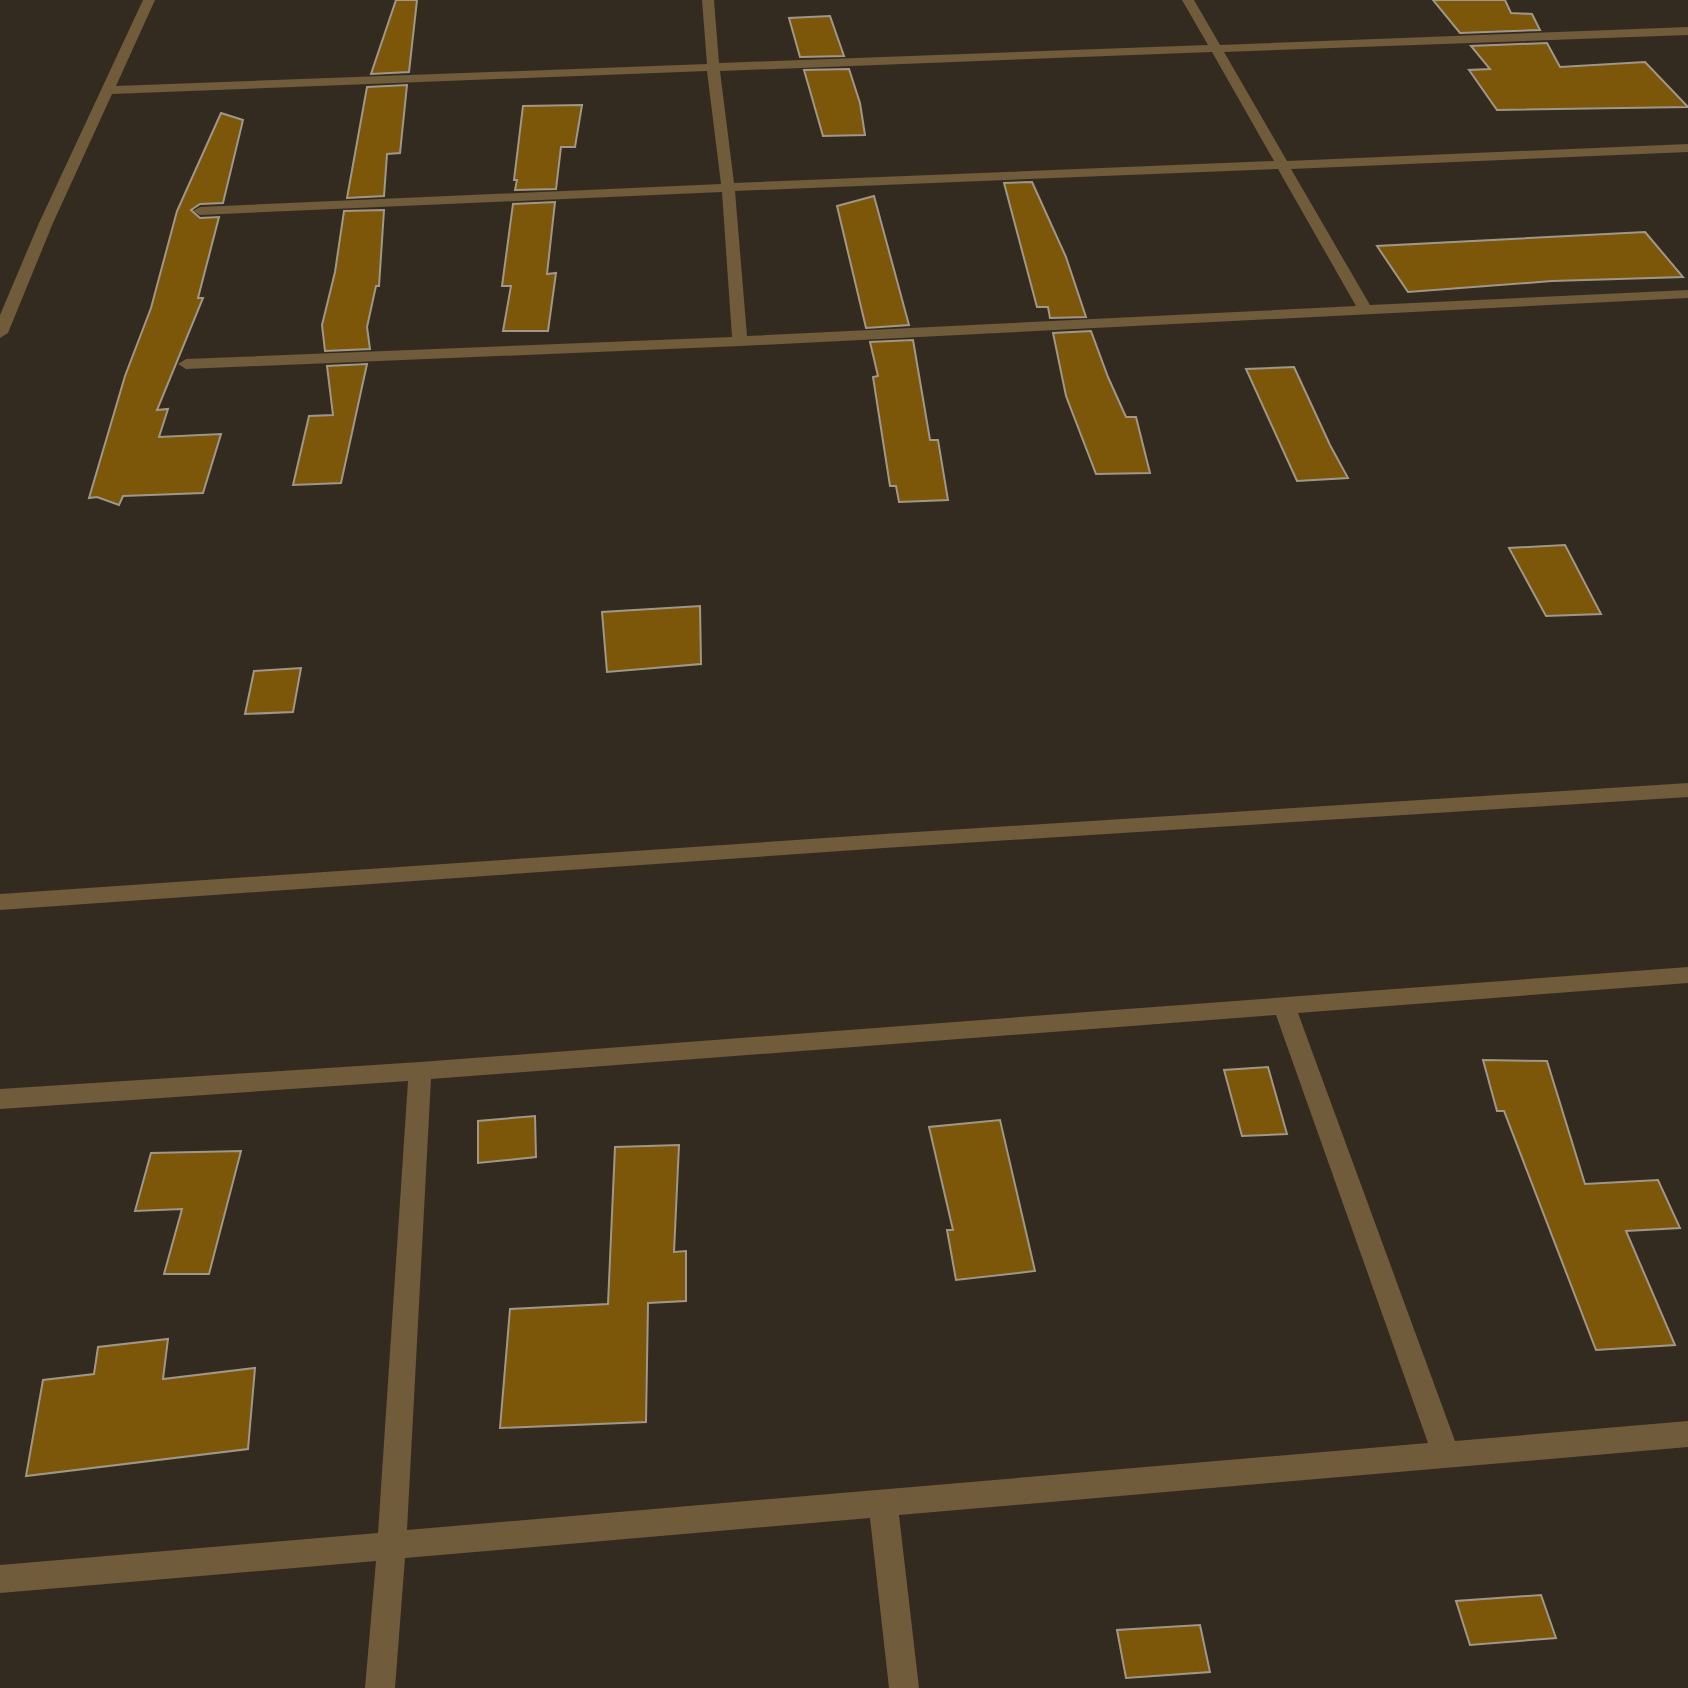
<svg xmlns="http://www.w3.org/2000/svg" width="1688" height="1688" viewBox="0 0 1688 1688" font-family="Lato,sans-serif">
  <rect width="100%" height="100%" fill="#332b20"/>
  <g fill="#7c5609" stroke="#a09789" stroke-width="2">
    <polygon points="396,0 417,0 409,72 371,74"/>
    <polygon points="1433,0 1505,0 1511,13 1532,14 1540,30 1460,33"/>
    <polygon points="830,16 844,56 800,57 789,18"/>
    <polygon points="1547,43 1560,67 1645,62 1688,107 1497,110 1469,70 1490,69 1471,46"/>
    <polygon points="849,69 860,103 865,135 823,136 804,70"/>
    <polygon points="407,85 400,153 387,154 384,196 347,198 367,87"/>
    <polygon points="582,105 575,147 561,147 556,189 515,190 517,180 514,180 523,106"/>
    <polygon points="221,113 243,120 223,203 200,204 191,210 200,218 219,217 198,298 203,298 157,410 168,409 159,437 221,434 203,493 123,496 119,505 97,497 89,498 125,376 151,308 177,211"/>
    <polygon points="1032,182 1066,257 1086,317 1050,318 1048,307 1037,307 1004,183"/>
    <polygon points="874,196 909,325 866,328 837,206"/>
    <polygon points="555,202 547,274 556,273 548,331 503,331 511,286 502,286 513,204"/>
    <polygon points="384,210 379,286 376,286 367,327 370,349 325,351 322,325 335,272 344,211"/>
    <polygon points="1645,232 1683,277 1552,281 1408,292 1377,246"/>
    <polygon points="1091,331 1108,377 1126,417 1136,417 1150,473 1096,474 1066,396 1053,333"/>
    <polygon points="913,340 930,440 938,440 948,500 899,502 896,486 890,486 873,377 878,376 870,342"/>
    <polygon points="367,364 341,483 293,485 309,416 333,415 327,366"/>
    <polygon points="1294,367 1330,445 1348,478 1297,481 1246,369"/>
    <polygon points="1565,545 1601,614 1546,616 1509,548"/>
    <polygon points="700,606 701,664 607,672 602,612"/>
    <polygon points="301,668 293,712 245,714 254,671"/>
    <polygon points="1483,1060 1547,1061 1585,1184 1658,1180 1680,1228 1626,1231 1675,1345 1596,1350 1504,1111 1497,1111"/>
    <polygon points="1268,1067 1287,1134 1242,1136 1224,1070"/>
    <polygon points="535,1116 536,1157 478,1163 478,1121"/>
    <polygon points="1000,1120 1035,1271 956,1280 947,1230 953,1230 929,1127"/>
    <polygon points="679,1145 674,1252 686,1251 686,1301 648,1303 646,1422 500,1428 510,1309 608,1304 615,1147"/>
    <polygon points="241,1151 209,1274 164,1274 182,1209 135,1211 151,1153"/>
    <polygon points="168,1339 163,1379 255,1368 248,1449 26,1476 43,1380 94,1374 98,1347"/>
    <polygon points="1541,1595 1556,1638 1470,1645 1456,1601"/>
    <polygon points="1200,1625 1210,1672 1126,1678 1117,1630"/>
  </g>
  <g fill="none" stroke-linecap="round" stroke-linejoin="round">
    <g fill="#705b3b" fill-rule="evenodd">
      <path d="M143,0H155L116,86L707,64L702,0H714L719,63L1208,45L1182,0H1194L1220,45L1688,27V35L1224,52L1287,161L1688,144V152L1291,169L1370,305L1688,290V298L740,346L186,369L178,364L186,359L732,337L722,192L200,215L193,211L200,207L721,184L707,71L112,94L53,223L8,333L0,338V315L39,223ZM1212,52L1274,161L734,183L720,71ZM1278,169L1356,306L747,336L735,191Z"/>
      <polygon points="1688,783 1688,797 884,848 0,910 0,894 884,834"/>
      <path d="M1688,967V983L1298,1013L1455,1441L1688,1421V1447L899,1515L919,1688H889L870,1518L405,1558L395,1688H365L376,1561L0,1593V1565L378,1533L408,1081L0,1109V1089L420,1062ZM1276,1015L1428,1443L407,1530L431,1079Z"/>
    </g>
  </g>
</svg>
